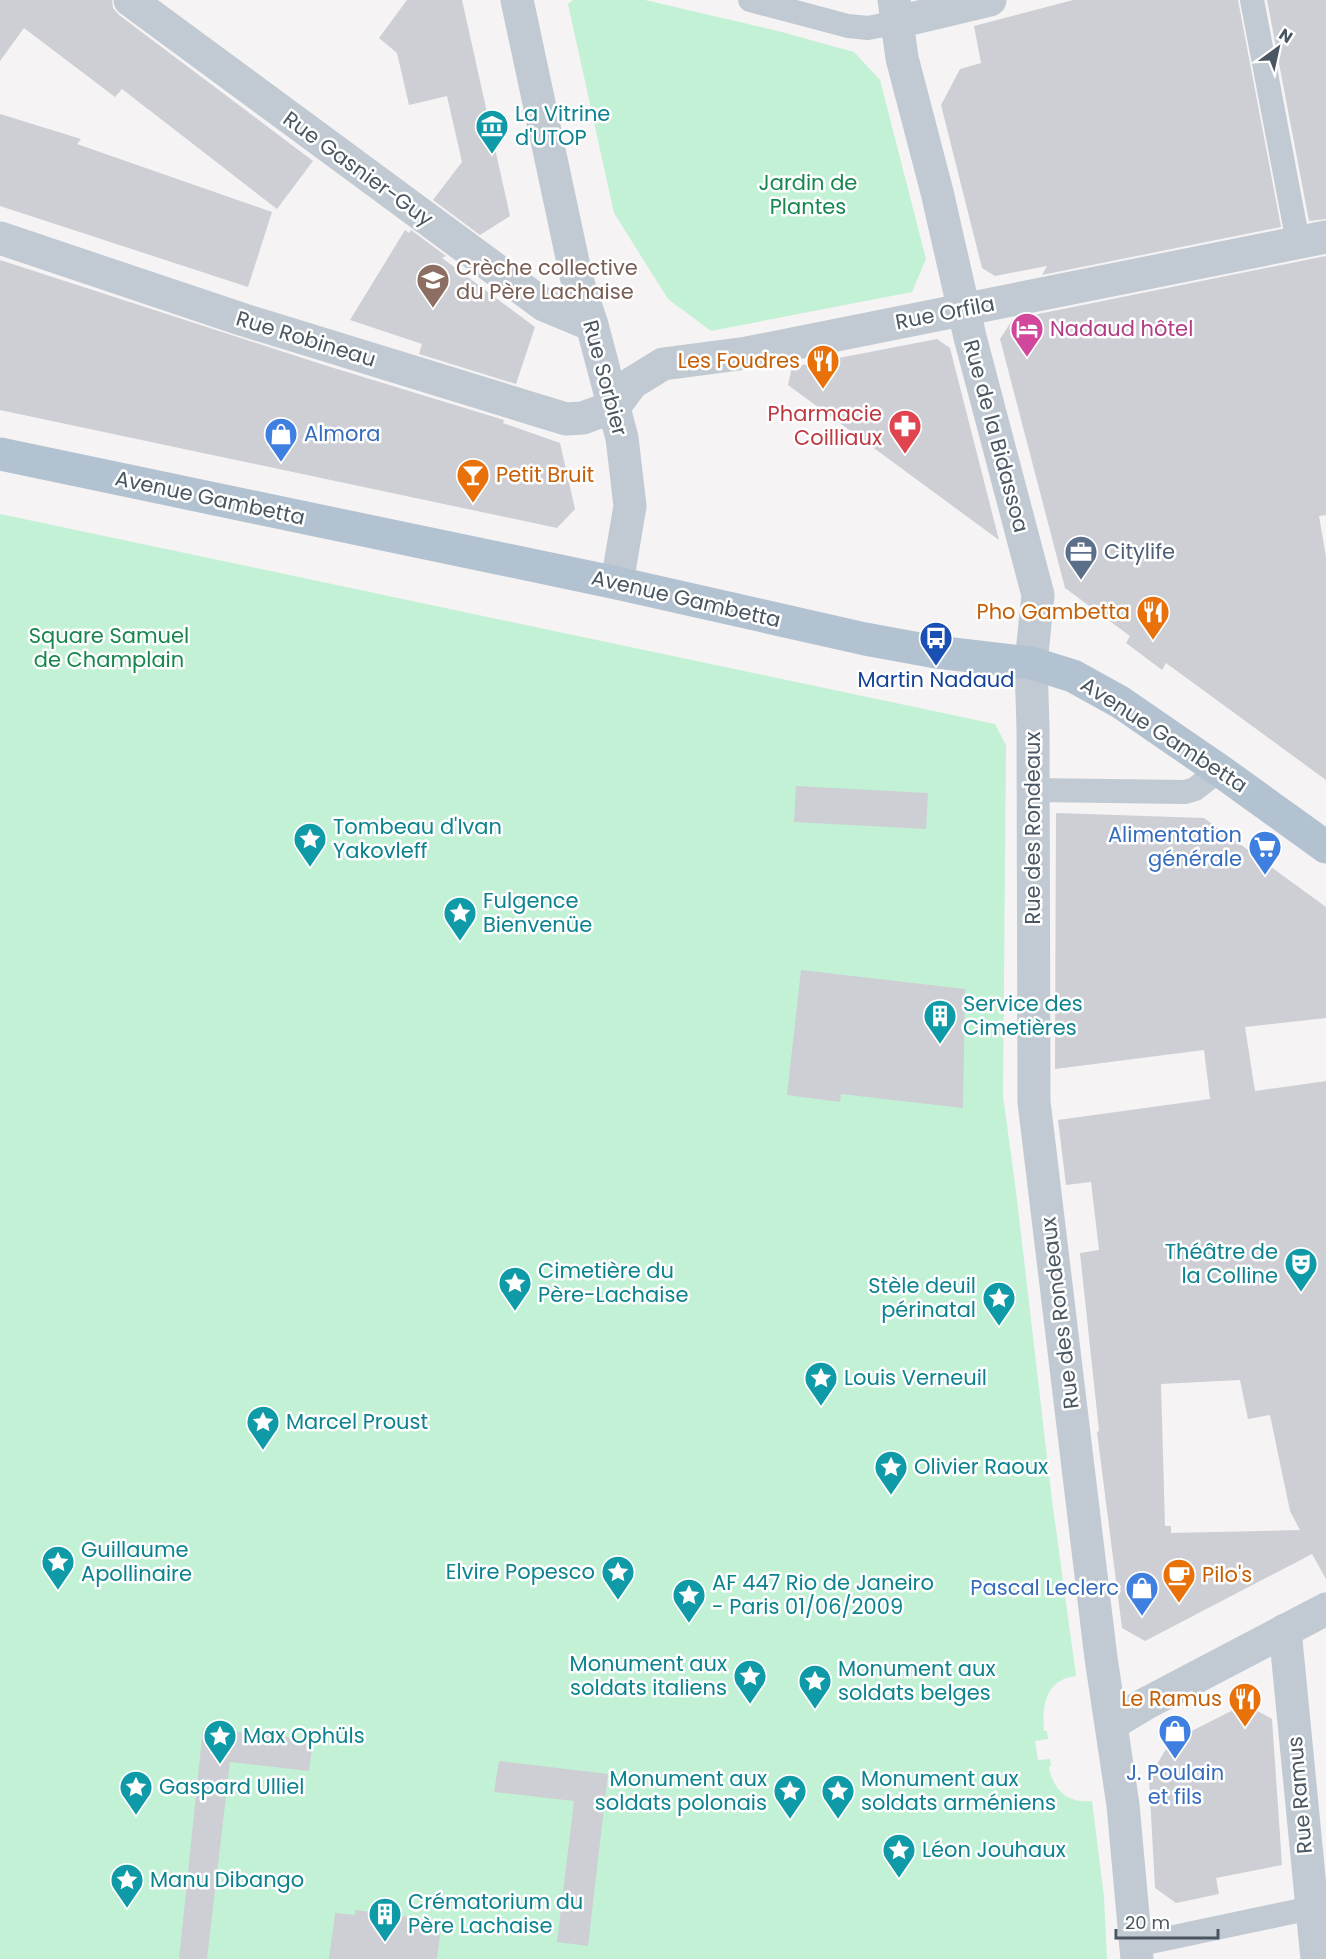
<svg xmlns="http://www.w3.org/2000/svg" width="1326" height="1959" viewBox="0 0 1326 1959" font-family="Poppins,sans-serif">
  <rect width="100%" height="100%" fill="#f5f3f3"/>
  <g fill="#c3f1d5">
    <polygon points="573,0 645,0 778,31 854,52 880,80 926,259 912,292 711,331 668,299 614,213 568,4"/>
    <path d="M0,514L995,724L1006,745L1003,1096L1016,1191L1052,1500L1076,1676C1046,1679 1042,1705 1044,1731H1047L1048,1739L1035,1741L1038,1760L1050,1759L1051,1766L1049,1767C1053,1790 1068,1804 1092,1801L1104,1897L1107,1959H0Z"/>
  </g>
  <g fill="#cdcfd5" fill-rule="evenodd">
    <polygon points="0,0 112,0 113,8 119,15 313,161 277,209 122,89 115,97 24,28 0,61"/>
    <polygon points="407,0 462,0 510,216 480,235 433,200 462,162 447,96 409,105 397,53 379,38"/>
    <polygon points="1073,0 1238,0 1281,227 1042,275 1047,266 995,276 982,268 941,105 960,69 981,63 974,26"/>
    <polygon points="1267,0 1326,0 1326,219 1309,221"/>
    <polygon points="0,114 81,139 77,144 272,212 248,287 0,206"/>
    <polygon points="405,230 409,233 411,230 446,256 442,258 535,327 516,384 419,354 422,344 350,320"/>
    <polygon points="1326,256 1326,515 1319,516 1326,557 1326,780 1166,663 1162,670 1126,643 1130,636 1065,588 1000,339 1013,319"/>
    <polygon points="0,260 324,365 504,420 503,423 560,443 575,509 557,528 0,410"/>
    <polygon points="937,339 950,348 999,540 788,385 792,367"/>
    <polygon points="796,786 928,793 926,829 794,822"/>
    <path d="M1056,813L1204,818L1326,907V1018L1245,1027L1255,1091L1326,1081V1579L1312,1554L1145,1641L1122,1628L1097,1432L1099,1431L1080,1253L1099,1250L1091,1182L1066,1185L1058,1120L1210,1099L1204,1050L1055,1069ZM1240,1380L1248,1419L1270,1415L1290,1511L1300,1530L1171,1533V1526H1165L1161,1384Z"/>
    <polygon points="801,970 965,989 963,1108 841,1094 840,1102 787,1095"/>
    <polygon points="1245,1704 1272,1719 1282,1865 1216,1878 1219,1894 1176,1903 1155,1888 1149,1778 1170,1742"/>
    <polygon points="203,1728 313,1740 309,1771 230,1762 207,1959 179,1959"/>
    <polygon points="499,1761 608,1774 588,1946 557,1942 574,1801 494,1792"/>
    <polygon points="355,1910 424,1919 424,1924 441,1927 437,1959 329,1959 335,1913 355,1915"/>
  </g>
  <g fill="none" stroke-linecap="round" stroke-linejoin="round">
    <g stroke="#c1cad2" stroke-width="24">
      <polyline points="750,0 848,26 868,28 898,22"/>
      <polyline points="1252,0 1298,242"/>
      <polyline points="1034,790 1185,792 1195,789 1219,770"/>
      <polyline points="1136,1945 1311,1908"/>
    </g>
    <g stroke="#c1cad2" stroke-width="33">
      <polyline points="130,0 544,305 592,325"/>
      <polyline points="517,0 576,276 592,325 622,438 630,506 617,583"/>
      <polyline points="894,0 902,58 937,192 970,337 1038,595 1031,663 1033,728 1034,1102 1101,1658 1123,1805 1137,1959"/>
      <polyline points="898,22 990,0"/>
      <polyline points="0,238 244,320 566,419 583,418 615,406"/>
      <polyline points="615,406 632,383 663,364 747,353 1326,237"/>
      <polyline points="1285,1630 1317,1959"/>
      <polyline points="1112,1724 1145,1704 1326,1609"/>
    </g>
    <polyline stroke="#b3c2d1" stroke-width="33" points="0,454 617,583 865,639 936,652 1031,663 1073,676 1120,702 1219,770 1326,847"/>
  </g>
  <defs>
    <g id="museum-pin" transform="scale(1.725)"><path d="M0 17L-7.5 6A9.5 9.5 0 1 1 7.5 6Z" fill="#0f9aa8" stroke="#fff"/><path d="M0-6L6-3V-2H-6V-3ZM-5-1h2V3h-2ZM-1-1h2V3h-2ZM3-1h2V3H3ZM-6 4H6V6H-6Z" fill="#fff"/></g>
    <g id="school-pin" transform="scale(1.725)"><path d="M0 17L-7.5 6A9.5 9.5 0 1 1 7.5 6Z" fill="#8d6e63" stroke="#fff"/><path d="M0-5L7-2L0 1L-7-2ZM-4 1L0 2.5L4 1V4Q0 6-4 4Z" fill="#fff"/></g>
    <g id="hotel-pin" transform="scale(1.725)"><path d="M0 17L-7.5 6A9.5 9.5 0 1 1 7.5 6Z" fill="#d1479c" stroke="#fff"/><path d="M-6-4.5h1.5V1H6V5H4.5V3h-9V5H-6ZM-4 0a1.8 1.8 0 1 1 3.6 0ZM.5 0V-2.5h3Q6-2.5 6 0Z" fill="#fff"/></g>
    <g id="restaurant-pin" transform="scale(1.725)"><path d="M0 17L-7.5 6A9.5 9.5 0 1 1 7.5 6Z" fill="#e8710a" stroke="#fff"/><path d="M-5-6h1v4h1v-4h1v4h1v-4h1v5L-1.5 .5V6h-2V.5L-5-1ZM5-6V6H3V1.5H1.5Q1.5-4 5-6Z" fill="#fff"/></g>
    <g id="pharmacy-pin" transform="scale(1.725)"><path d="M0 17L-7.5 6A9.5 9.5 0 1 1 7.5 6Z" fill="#e0444e" stroke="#fff"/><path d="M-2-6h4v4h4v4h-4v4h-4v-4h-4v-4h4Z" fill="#fff"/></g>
    <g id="shop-pin" transform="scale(1.725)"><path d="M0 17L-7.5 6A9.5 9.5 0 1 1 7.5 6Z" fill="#3f7fe0" stroke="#fff"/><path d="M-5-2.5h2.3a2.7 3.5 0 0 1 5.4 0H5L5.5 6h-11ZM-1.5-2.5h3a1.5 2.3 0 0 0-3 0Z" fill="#fff"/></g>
    <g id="bar-pin" transform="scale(1.725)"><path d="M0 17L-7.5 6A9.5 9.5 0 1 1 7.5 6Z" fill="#e8710a" stroke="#fff"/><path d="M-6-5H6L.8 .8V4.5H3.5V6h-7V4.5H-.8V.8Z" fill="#fff"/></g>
    <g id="office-pin" transform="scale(1.725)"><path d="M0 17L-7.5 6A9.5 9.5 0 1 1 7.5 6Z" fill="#5c6f8a" stroke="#fff"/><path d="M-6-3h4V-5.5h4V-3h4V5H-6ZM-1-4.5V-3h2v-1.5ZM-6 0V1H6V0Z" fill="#fff"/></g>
    <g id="bus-pin" transform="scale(1.725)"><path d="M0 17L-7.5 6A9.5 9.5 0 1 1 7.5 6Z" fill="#1a4fb4" stroke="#fff"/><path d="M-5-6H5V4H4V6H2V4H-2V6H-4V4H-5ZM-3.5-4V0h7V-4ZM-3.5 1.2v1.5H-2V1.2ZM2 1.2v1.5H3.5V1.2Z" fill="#fff"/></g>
    <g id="sight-pin" transform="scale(1.725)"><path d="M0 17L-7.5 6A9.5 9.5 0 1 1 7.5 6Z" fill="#0f9aa8" stroke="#fff"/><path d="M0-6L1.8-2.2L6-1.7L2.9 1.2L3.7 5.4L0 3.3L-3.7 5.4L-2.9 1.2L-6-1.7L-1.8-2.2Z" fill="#fff"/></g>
    <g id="supermarket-pin" transform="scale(1.725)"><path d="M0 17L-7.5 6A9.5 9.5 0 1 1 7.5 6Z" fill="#3f7fe0" stroke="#fff"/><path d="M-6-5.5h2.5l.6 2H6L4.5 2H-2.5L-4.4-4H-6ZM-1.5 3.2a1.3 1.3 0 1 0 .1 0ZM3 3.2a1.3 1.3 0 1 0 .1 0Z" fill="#fff"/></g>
    <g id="building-pin" transform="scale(1.725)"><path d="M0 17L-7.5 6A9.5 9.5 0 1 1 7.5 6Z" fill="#0f9aa8" stroke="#fff"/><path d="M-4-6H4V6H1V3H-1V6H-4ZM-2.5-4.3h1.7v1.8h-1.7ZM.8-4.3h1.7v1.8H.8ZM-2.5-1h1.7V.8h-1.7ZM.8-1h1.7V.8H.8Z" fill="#fff"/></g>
    <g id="theatre-pin" transform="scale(1.725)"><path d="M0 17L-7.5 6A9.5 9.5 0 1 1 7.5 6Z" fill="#0f9aa8" stroke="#fff"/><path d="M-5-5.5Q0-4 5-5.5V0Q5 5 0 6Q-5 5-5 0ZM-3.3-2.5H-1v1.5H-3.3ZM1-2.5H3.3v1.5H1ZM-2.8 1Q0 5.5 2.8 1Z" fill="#fff"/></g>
    <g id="cafe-pin" transform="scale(1.725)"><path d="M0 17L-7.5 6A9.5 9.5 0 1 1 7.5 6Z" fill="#e8710a" stroke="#fff"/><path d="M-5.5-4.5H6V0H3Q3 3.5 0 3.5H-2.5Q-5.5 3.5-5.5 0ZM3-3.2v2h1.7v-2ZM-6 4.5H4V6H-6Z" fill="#fff"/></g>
  </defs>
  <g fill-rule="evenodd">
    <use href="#museum-pin" x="492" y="126"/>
    <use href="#school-pin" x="433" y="280"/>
    <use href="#hotel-pin" x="1027" y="329"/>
    <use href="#restaurant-pin" x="823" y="361"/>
    <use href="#pharmacy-pin" x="905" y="426"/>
    <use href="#shop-pin" x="281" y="434"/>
    <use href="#bar-pin" x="473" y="475"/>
    <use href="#office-pin" x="1081" y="552"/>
    <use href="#restaurant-pin" x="1153" y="612"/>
    <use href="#bus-pin" x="936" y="638"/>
    <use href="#sight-pin" x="310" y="839"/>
    <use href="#supermarket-pin" x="1265" y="847"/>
    <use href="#sight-pin" x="460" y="913"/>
    <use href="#building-pin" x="940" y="1016"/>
    <use href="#theatre-pin" x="1301" y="1264"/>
    <use href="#sight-pin" x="515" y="1283"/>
    <use href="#sight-pin" x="999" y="1298"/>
    <use href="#sight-pin" x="821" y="1378"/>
    <use href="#sight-pin" x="263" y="1422"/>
    <use href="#sight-pin" x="891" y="1467"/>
    <use href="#sight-pin" x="58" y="1562"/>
    <use href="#sight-pin" x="618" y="1572"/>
    <use href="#cafe-pin" x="1179" y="1575"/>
    <use href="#shop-pin" x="1142" y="1588"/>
    <use href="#sight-pin" x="689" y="1595"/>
    <use href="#sight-pin" x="750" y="1676"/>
    <use href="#sight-pin" x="815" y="1681"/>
    <use href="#restaurant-pin" x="1245" y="1699"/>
    <use href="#shop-pin" x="1175" y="1731"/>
    <use href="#sight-pin" x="220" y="1736"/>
    <use href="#sight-pin" x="136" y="1787"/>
    <use href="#sight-pin" x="790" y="1791"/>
    <use href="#sight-pin" x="838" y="1791"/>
    <use href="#sight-pin" x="899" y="1850"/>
    <use href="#sight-pin" x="127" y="1880"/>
    <use href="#building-pin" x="385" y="1914"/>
  </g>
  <g text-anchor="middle" stroke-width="5" stroke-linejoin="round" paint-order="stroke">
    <g font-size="21" fill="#0d838f" stroke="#fff" text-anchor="start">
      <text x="515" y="121">La Vitrine<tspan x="515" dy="24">d'UTOP</tspan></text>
      <text x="333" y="834">Tombeau d'Ivan<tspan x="333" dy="24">Yakovleff</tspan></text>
      <text x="483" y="908">Fulgence<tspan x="483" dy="24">Bienvenüe</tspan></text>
      <text x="963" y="1011">Service des<tspan x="963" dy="24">Cimetières</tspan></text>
      <text x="1278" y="1259" text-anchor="end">Théâtre de<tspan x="1278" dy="24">la Colline</tspan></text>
      <text x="538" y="1278">Cimetière du<tspan x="538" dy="24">Père-Lachaise</tspan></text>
      <text x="976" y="1293" text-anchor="end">Stèle deuil<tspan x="976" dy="24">périnatal</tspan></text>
      <text x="844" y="1385">Louis Verneuil</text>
      <text x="286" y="1429">Marcel Proust</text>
      <text x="914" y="1474">Olivier Raoux</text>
      <text x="81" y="1557">Guillaume<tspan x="81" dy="24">Apollinaire</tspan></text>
      <text x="595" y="1579" text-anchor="end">Elvire Popesco</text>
      <text x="712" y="1590">AF 447 Rio de Janeiro<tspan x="712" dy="24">- Paris 01/06/2009</tspan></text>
      <text x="727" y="1671" text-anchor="end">Monument aux<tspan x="727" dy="24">soldats italiens</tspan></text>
      <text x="838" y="1676">Monument aux<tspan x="838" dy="24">soldats belges</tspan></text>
      <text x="243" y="1743">Max Ophüls</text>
      <text x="767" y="1786" text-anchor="end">Monument aux<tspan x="767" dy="24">soldats polonais</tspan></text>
      <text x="861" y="1786">Monument aux<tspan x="861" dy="24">soldats arméniens</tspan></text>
      <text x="159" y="1794">Gaspard Ulliel</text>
      <text x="922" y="1857">Léon Jouhaux</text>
      <text x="150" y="1887">Manu Dibango</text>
      <text x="408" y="1909">Crématorium du<tspan x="408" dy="24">Père Lachaise</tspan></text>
    </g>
    <g font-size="21" fill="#4a5661" stroke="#fff">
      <text transform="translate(358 169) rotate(36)" y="7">Rue Gasnier-Guy</text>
      <text transform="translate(945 313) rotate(-11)" y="7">Rue Orfila</text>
      <text transform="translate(306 339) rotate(17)" y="7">Rue Robineau</text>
      <text transform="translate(605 378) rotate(75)" y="7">Rue Sorbier</text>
      <text transform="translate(996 436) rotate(75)" y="7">Rue de la Bidassoa</text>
      <text transform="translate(210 498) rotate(12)" y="7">Avenue Gambetta</text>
      <text transform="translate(686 599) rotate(13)" y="7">Avenue Gambetta</text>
      <text transform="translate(1164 735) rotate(33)" y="7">Avenue Gambetta</text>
      <text transform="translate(1033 828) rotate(-90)" y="7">Rue des Rondeaux</text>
      <text transform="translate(1060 1313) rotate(-97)" y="7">Rue des Rondeaux</text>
      <text transform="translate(1300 1795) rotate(-95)" y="7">Rue Ramus</text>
    </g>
    <g font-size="21" fill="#17864f" stroke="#fff">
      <text x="808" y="190">Jardin de<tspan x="808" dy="24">Plantes</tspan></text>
      <text x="109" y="643">Square Samuel<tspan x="109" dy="24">de Champlain</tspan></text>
    </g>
    <g font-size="21" fill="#785e54" stroke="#fff" text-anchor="start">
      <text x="456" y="275">Crèche collective<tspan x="456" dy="24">du Père Lachaise</tspan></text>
    </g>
    <g font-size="21" fill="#b23c85" stroke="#fff" text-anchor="start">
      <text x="1050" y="336">Nadaud hôtel</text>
    </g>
    <g font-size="21" fill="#c56008" stroke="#fff" text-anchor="end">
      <text x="800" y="368">Les Foudres</text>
      <text x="496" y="482" text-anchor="start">Petit Bruit</text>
      <text x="1130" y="619">Pho Gambetta</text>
      <text x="1202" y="1582" text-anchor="start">Pilo's</text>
      <text x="1222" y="1706">Le Ramus</text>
    </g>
    <g font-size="21" fill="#be3a42" stroke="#fff" text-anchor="end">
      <text x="882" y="421">Pharmacie<tspan x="882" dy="24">Coilliaux</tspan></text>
    </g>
    <g font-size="21" fill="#366cbe" stroke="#fff" text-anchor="end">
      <text x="304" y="441" text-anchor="start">Almora</text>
      <text x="1242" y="842">Alimentation<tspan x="1242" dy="24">générale</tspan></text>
      <text x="1119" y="1595">Pascal Leclerc</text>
      <text x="1175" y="1780" text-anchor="middle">J. Poulain<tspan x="1175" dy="24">et fils</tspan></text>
    </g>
    <g font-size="21" fill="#4e5e75" stroke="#fff" text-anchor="start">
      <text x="1104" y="559">Citylife</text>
    </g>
    <g font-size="21" fill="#164399" stroke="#fff">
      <text x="936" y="687">Martin Nadaud</text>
    </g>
  </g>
  <g transform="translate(1278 48) rotate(33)" stroke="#ffffff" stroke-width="4.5" paint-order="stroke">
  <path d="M0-4.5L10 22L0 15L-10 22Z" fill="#4a5661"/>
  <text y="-9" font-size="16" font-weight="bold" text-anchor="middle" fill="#4a5661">N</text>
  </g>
  <path d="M1116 1929v9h102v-9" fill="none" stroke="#4a5661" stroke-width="3"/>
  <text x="1125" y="1929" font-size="18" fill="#4a5661" stroke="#ffffff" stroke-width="4.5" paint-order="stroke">20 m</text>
</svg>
